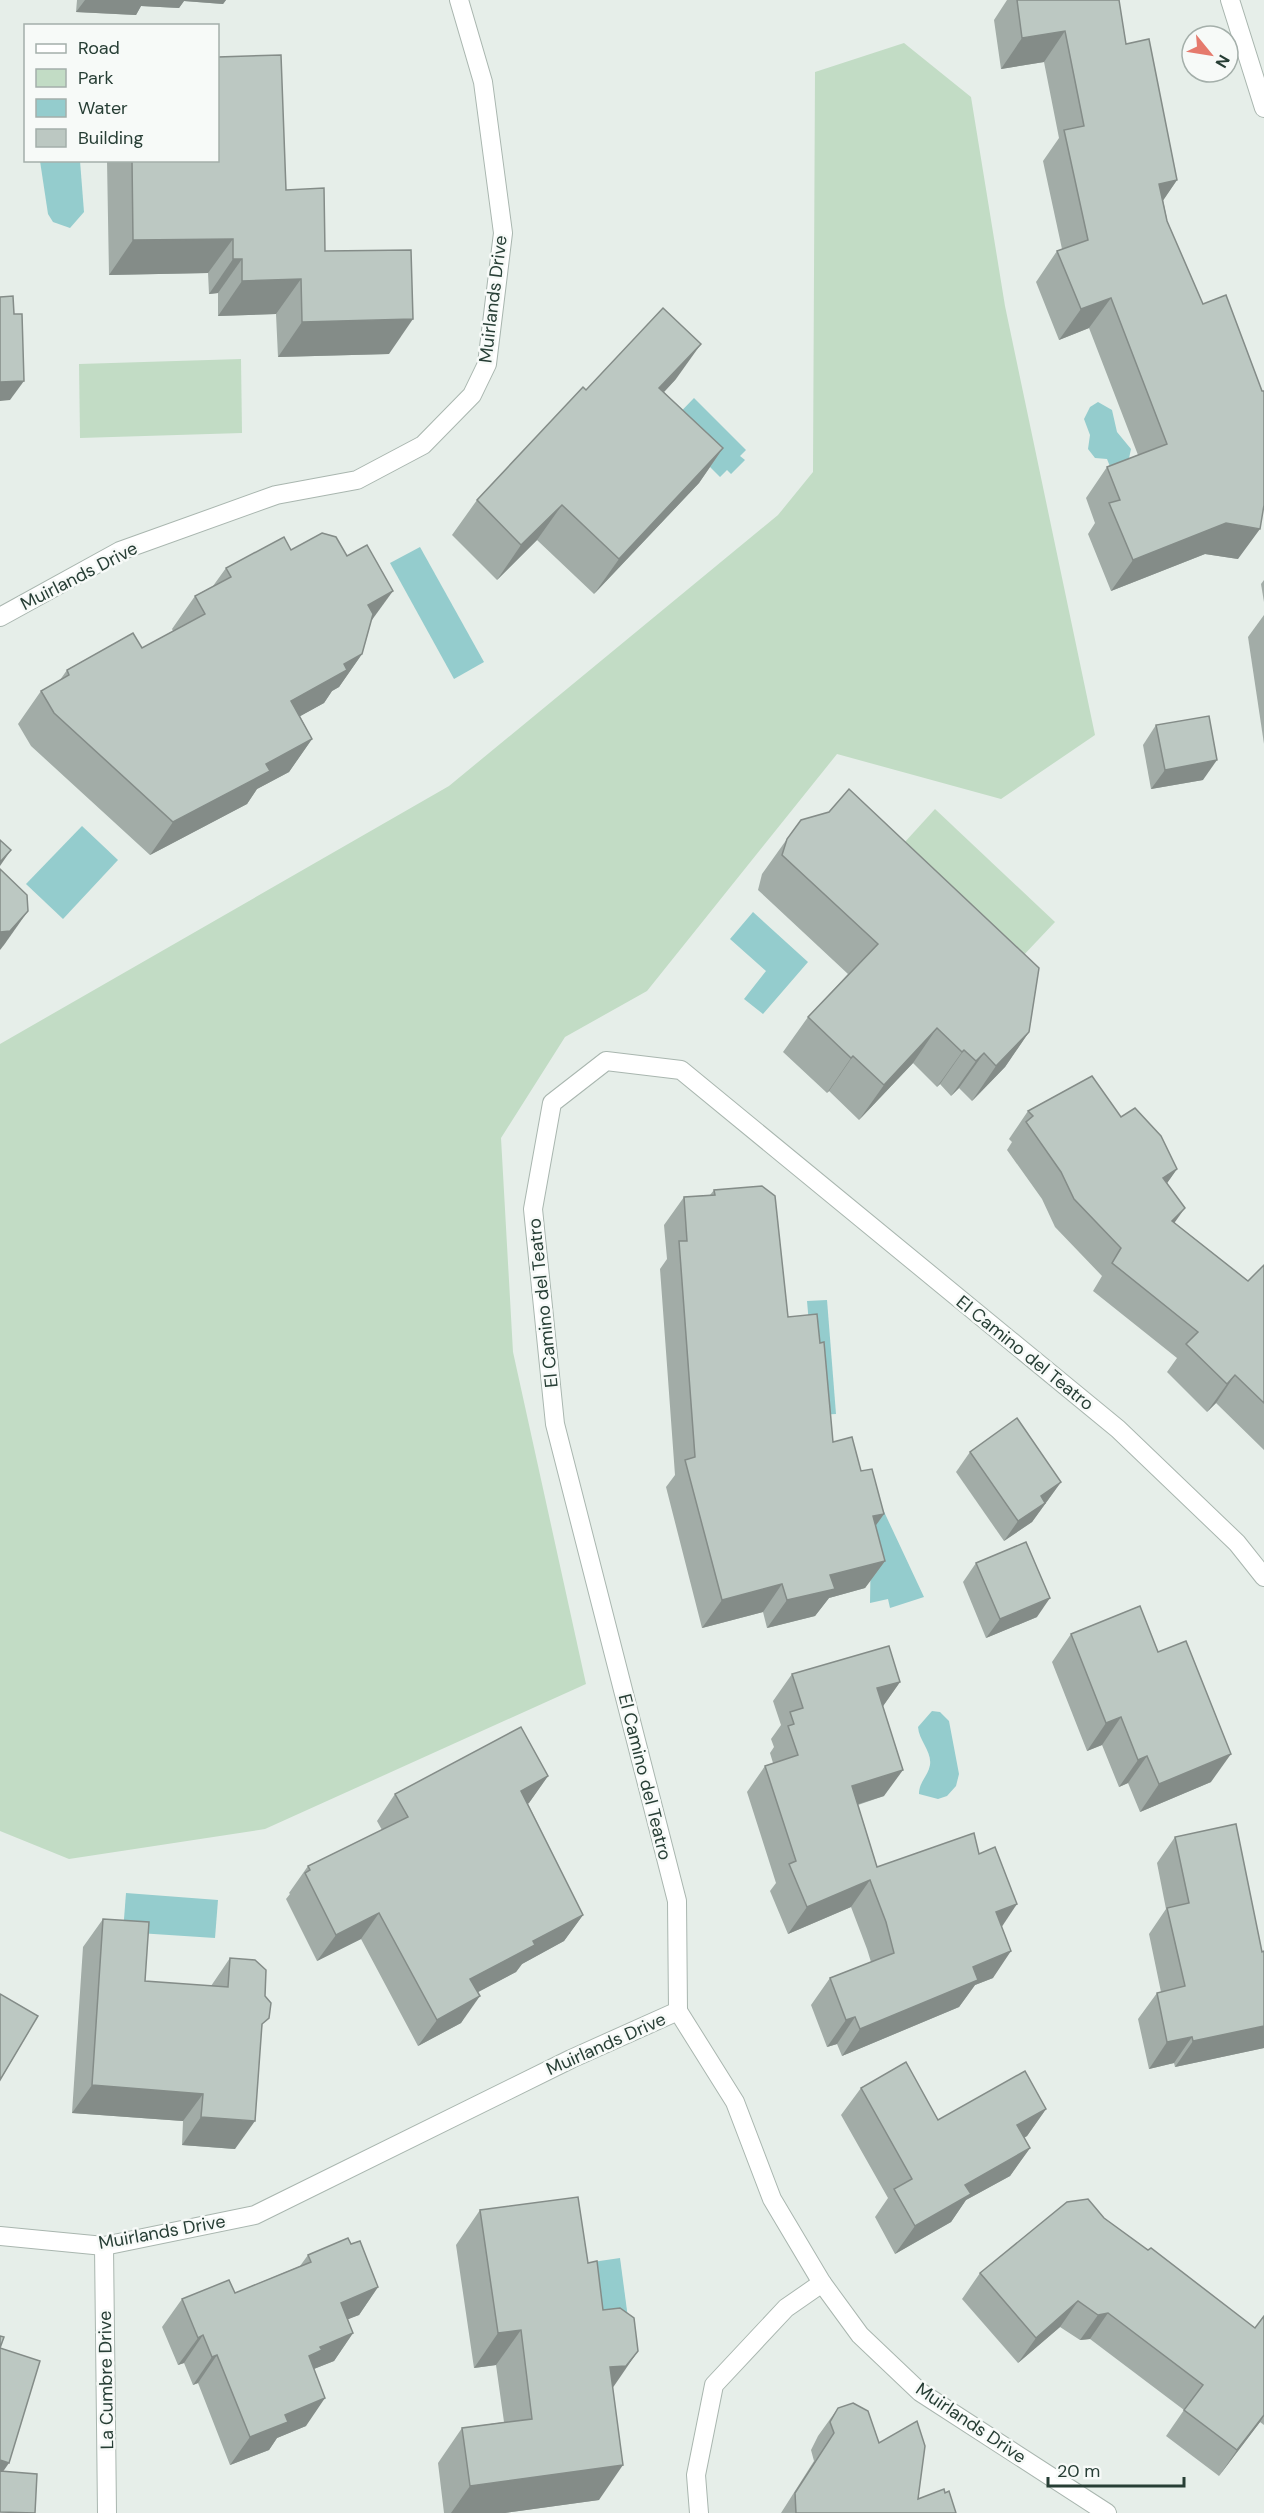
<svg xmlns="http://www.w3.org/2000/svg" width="1264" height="2513" viewBox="0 0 1264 2513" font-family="'DM Sans',sans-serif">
  <rect width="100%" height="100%" fill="#e6eee9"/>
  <g fill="#c2dcc5">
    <polygon points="904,43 971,97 1005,306 1095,735 1001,799 837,754 647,991 565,1037 501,1138 513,1352 586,1684 265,1829 69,1859 0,1831 0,1044 449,786 778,515 813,472 815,72"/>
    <polygon points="241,359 242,433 80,438 79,364"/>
    <polygon points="935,809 1055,922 1003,977 884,865"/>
  </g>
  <g fill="#94cccd">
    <polygon points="40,161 80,161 84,212 70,228 53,222 48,214"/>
    <polygon points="694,398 746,450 740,456 745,460 731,474 727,470 720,477 668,425"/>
    <polygon points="1098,402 1112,410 1117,432 1131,449 1128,463 1111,469 1107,459 1095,458 1088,449 1090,435 1084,419 1090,407"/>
    <polygon points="420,547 484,662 454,679 390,563"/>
    <polygon points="82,826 118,860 63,919 26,884"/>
    <polygon points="753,912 808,962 763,1014 744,999 766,971 730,939"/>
    <polygon points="827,1300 836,1414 817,1415 807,1301"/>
    <polygon points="872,1486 924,1597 890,1608 888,1599 870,1603"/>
    <path d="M932,1711L940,1712L949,1721L959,1774L956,1786L947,1796L938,1799L919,1794C919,1782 928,1776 930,1765C932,1751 919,1741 918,1727Z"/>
    <polygon points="126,1893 218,1900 215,1938 123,1932"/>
    <polygon points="620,2258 630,2333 597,2338 586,2263"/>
  </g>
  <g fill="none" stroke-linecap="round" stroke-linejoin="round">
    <g stroke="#a9b6af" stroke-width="20">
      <g id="minor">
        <polyline points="1230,0 1264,108"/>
        <polyline points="0,617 120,551 276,495 357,480 423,445 472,395 487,364 503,233 483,82 459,0"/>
        <polyline points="678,2011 677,1901 555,1424 533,1209 552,1103 606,1061 681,1070 1118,1429 1237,1543 1264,1577"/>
        <polyline points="104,2246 107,2513"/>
        <polyline points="699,2513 696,2475 714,2385 786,2308 822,2283"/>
      </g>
    </g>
    <g stroke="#a9b6af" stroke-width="20">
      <polyline id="tertiary" points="0,2236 104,2246 255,2215 571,2059 678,2011 735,2102 772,2199 822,2283 860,2335 920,2392 1107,2513"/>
    </g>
    <use href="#minor" stroke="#fff" stroke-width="18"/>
    <use href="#tertiary" stroke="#fff" stroke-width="18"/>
  </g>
  <g fill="#a2aca7">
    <polygon points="77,0 226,0 223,4 184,1 179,8 141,6 136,15 76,12"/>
    <polygon points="1007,0 1119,0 1126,44 1177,180 1163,200 1238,559 1205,554 1111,591 1088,534 1095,523 1086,498 1107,467 1138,455 1089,328 1059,340 1036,282 1057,251 1062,249 1043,161 1059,138 1044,62 1001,69 994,20"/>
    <polygon points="107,160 218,160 286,190 389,354 278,357 276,314 218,316 218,293 209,294 208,273 109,275"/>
    <polygon points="676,379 664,392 723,448 699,483 594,594 537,540 497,580 452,535 477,500"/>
    <polygon points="291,550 371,622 362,654 339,687 332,691 324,703 300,716 312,739 289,772 257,789 247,804 150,855 31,746 18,724 41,691 60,680 67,670 142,648 173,631 172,629 195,596 213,586 226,568"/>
    <polygon points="1264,580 1264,602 1261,584"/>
    <polygon points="1264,615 1264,744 1248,637"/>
    <polygon points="1156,725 1203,780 1151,789 1143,745"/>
    <polygon points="787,839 1029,1032 1005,1067 972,1101 959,1088 951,1096 940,1084 937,1087 913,1063 859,1120 829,1091 827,1093 783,1052 808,1017 848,974 758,890 762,874"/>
    <polygon points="1028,1111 1121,1117 1177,1169 1167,1183 1175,1223 1248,1281 1264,1265 1264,1450 1216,1403 1207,1412 1167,1372 1177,1358 1093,1291 1102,1276 1055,1227 1042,1199 1007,1150 1012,1142 1009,1139"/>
    <polygon points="714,1190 788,1317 820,1343 833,1442 861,1471 884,1514 875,1526 885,1561 865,1588 829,1598 815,1616 767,1628 763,1612 702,1628 666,1487 675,1475 660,1269 667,1259 664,1225 684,1197 710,1195"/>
    <polygon points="970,1452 1061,1482 1032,1522 1004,1541 956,1472"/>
    <polygon points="976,1563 1037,1617 986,1638 963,1582"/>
    <polygon points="1071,1634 1211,1782 1140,1812 1128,1783 1119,1787 1102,1745 1087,1751 1052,1662"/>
    <polygon points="792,1674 900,1682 883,1706 884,1796 858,1805 877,1867 979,1854 1002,1926 993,1978 975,1985 959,2007 842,2056 837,2044 827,2047 811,2005 830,1978 871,1962 867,1949 851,1907 788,1934 770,1891 776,1883 747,1792 765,1766 773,1763 770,1753 774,1747 771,1739 781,1725 773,1701"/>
    <polygon points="548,1776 528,1804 583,1915 564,1941 522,1964 516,1972 477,1992 461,2023 418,2046 361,1939 317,1961 286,1899 290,1894 289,1893 308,1866 382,1830 377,1821 395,1794"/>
    <polygon points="1175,1837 1262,1952 1264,1951 1264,2048 1175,2067 1174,2063 1149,2069 1138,2019 1157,1993 1161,1992 1149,1934 1166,1909 1157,1863"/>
    <polygon points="103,1919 145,1981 211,1986 230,1958 265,1996 262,2028 235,2149 182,2145 183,2121 72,2113 83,1947"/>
    <polygon points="861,2088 938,2120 1046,2109 1027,2136 1024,2138 1030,2148 1010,2176 966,2200 951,2222 895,2254 875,2217 888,2198 841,2115"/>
    <polygon points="480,2210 588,2263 613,2387 599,2500 505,2513 444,2513 438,2463 462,2428 504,2422 496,2365 474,2368 456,2245"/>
    <polygon points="1104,2218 1255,2328 1264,2316 1264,2425 1260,2422 1219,2476 1166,2436 1184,2410 1090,2339 1080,2340 1060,2327 1018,2363 962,2299 980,2273"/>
    <polygon points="351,2244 378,2287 359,2315 347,2319 353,2333 334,2361 314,2369 306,2426 277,2438 269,2450 230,2465 198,2383 193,2385 184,2363 178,2365 162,2327 182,2299 235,2293 300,2266 308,2255"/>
    <polygon points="838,2408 879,2443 918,2499 945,2493 956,2513 781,2513 814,2461 811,2450 818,2436"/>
  </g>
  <g fill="#848c88">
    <polygon points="85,0 226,0 223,4 184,1 179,8 141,6 136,15 76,12"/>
    <polygon points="1065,31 1044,62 1001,69 1022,38"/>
    <polygon points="1177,180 1156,211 1159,184"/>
    <polygon points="233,239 208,273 109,275 133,240"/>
    <polygon points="233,259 242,259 218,293 209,294"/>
    <polygon points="301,279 276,314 218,316 242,281"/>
    <polygon points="1111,298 1089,328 1059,340 1081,309"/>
    <polygon points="413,319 389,354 278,357 302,322"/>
    <polygon points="701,344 676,379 635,423 659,388"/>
    <polygon points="24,381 10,400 0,401 0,382"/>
    <polygon points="723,448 699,483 594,594 619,559"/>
    <polygon points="562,505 537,540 497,580 521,545"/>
    <polygon points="1226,523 1260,529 1238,559 1205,554 1111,591 1133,560"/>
    <polygon points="393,591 369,624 368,605"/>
    <polygon points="362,654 339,687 332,691 324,703 268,734 291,701 344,664"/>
    <polygon points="312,739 289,772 257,789 247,804 150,855 173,822 266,764"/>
    <polygon points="1217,760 1203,780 1151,789 1165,770"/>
    <polygon points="11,850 0,866 0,862"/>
    <polygon points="28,911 4,945 0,950 0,932"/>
    <polygon points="937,1028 913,1063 859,1120 884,1085"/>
    <polygon points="1029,1032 1005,1067 972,1101 996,1066"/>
    <polygon points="964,1050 940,1084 937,1087 962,1052"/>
    <polygon points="984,1053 959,1088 951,1096 976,1061"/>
    <polygon points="853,1056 829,1091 827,1093 851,1058"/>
    <polygon points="1177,1169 1158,1196 1163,1178"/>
    <polygon points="1185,1208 1165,1236 1172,1221"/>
    <polygon points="1235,1375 1216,1403 1207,1412 1227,1384"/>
    <polygon points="1061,1482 1032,1522 1004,1541 1018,1521 1041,1496"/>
    <polygon points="884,1514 864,1542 873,1516"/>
    <polygon points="885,1561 865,1588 829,1598 815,1616 767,1628 787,1600 830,1575"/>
    <polygon points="782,1584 763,1612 702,1628 722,1600"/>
    <polygon points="1050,1598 1037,1617 986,1638 1000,1619"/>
    <polygon points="900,1682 881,1709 877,1688"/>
    <polygon points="1121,1717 1102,1745 1087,1751 1106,1723"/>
    <polygon points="1231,1754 1211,1782 1140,1812 1159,1784"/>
    <polygon points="1147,1756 1128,1783 1119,1787 1138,1760"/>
    <polygon points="903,1770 884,1796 833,1812 852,1786"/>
    <polygon points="548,1776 529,1803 502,1817 521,1791"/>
    <polygon points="870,1880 851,1907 788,1934 807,1907"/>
    <polygon points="1017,1904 999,1931 996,1912"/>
    <polygon points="379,1913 361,1939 317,1961 336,1935"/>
    <polygon points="583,1915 564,1941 522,1964 516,1972 452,2006 470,1979 533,1941"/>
    <polygon points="1011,1951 993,1978 975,1985 959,2007 842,2056 860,2029 973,1967"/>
    <polygon points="480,1996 461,2023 418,2046 437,2020"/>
    <polygon points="855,2017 837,2044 827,2047 846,2020"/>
    <polygon points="1264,2026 1264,2048 1175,2067 1193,2041"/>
    <polygon points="1192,2037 1174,2063 1149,2069 1167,2042"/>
    <polygon points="92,2085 203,2094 183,2121 72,2113"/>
    <polygon points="1046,2109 1027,2136 998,2153 1017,2125"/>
    <polygon points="201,2117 255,2121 235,2149 182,2145"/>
    <polygon points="1030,2148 1010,2176 966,2200 951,2222 895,2254 915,2226 965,2185"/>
    <polygon points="378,2287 359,2315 321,2330 341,2303"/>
    <polygon points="1078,2301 1060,2327 1018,2363 1036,2338"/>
    <polygon points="1108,2313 1090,2339 1080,2340 1098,2315"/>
    <polygon points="521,2330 496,2365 474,2368 498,2333"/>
    <polygon points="353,2333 334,2361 306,2372 309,2356 320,2347"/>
    <polygon points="203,2335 184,2363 178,2365 198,2338"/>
    <polygon points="638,2351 614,2386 601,2401 610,2367"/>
    <polygon points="217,2355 198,2383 193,2385 212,2357"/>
    <polygon points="325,2398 306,2426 277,2438 269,2450 230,2465 250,2437 285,2415"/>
    <polygon points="1264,2415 1260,2422 1219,2476 1237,2450"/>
    <polygon points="0,2460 9,2463 0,2476"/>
    <polygon points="623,2465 599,2500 505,2513 451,2513 470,2486"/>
  </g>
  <g fill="#bcc8c2" stroke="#848c88" stroke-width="1.5">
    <polygon points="1017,0 1119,0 1126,44 1149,39 1177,180 1159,184 1167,221 1203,304 1226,295 1262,391 1264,391 1264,505 1260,529 1226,523 1133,560 1109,503 1120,500 1107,467 1167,444 1111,298 1081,309 1057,251 1088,240 1064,130 1084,126 1065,31 1022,38"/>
    <polygon points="281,55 286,190 324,188 325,251 411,250 413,319 302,322 301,279 242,281 242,259 233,259 233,239 133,240 132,160 218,160 218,57"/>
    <polygon points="13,296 14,314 22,314 24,381 0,382 0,297"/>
    <polygon points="663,308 701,344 659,388 723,448 619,559 562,505 521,545 477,500 583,387 586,390"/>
    <polygon points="322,533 336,537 347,556 367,545 393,591 368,605 373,614 362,654 344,664 347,670 291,701 312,739 266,764 270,771 173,822 54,713 41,691 69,675 67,670 133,633 142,648 205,614 195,596 231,577 226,568 284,537 291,550"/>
    <polygon points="1209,716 1217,760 1165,770 1156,725"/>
    <polygon points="849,789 1039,968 1029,1032 996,1066 984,1053 976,1061 964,1050 962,1052 937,1028 884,1085 853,1056 851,1058 808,1017 878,944 782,855 787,839 801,820 829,812"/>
    <polygon points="0,840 11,850 0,862"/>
    <polygon points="0,869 27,895 28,911 10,931 0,932"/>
    <polygon points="1092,1076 1121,1117 1135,1108 1161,1136 1177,1169 1163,1178 1185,1208 1172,1221 1248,1281 1264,1265 1264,1403 1235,1375 1227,1384 1186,1344 1198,1332 1112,1263 1121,1248 1074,1199 1061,1172 1026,1122 1033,1116 1028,1111"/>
    <polygon points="762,1186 775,1196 788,1317 817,1314 820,1343 824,1342 833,1442 852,1437 861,1471 872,1469 884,1514 873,1516 885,1561 830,1575 835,1589 787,1600 782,1584 722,1600 685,1460 695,1457 679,1241 687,1241 684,1197 715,1195 714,1190"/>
    <polygon points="1017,1418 1061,1482 1041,1496 1045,1503 1018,1521 970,1452"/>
    <polygon points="1026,1542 1050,1598 1000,1619 976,1563"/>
    <polygon points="1140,1606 1158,1652 1186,1641 1231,1754 1159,1784 1147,1756 1138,1760 1121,1717 1106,1723 1071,1634"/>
    <polygon points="889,1646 900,1682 877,1688 903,1770 852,1786 877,1867 974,1833 979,1854 995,1847 1017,1904 996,1912 1011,1951 973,1967 978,1980 860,2029 855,2017 846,2020 830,1978 894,1953 886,1922 870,1880 807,1907 789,1864 796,1861 765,1766 798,1755 788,1726 794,1724 790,1712 803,1708 792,1674"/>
    <polygon points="521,1727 548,1776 521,1791 583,1915 533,1941 535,1945 470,1979 480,1996 437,2020 379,1913 336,1935 305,1873 310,1870 308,1866 408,1817 395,1794"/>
    <polygon points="1236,1824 1262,1952 1264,1951 1264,2026 1193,2041 1192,2037 1167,2042 1157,1993 1185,1986 1167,1908 1189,1903 1175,1837"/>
    <polygon points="103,1919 149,1922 145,1981 228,1987 230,1958 255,1960 266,1970 265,1996 271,2003 269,2018 262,2024 255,2121 201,2117 203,2094 92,2085"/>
    <polygon points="0,1994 38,2016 0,2080"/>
    <polygon points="906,2062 938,2120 1025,2071 1046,2109 1017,2125 1030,2148 965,2185 971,2194 915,2226 894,2189 912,2179 861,2088"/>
    <polygon points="578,2197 588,2263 597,2261 603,2310 620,2308 634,2318 638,2351 626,2366 610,2367 623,2465 470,2486 462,2428 532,2419 521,2330 498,2333 480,2210"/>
    <polygon points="1088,2199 1104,2218 1148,2250 1151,2248 1255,2328 1264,2316 1264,2415 1237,2450 1184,2410 1203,2385 1108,2313 1098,2315 1078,2301 1036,2338 980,2273 1067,2202"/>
    <polygon points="348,2238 351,2244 360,2241 378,2287 341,2303 353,2333 320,2347 322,2350 309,2356 325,2398 285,2415 288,2422 250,2437 217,2355 212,2357 203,2335 198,2338 182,2299 229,2280 235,2293 311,2262 308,2255"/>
    <polygon points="0,2336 4,2337 0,2348"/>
    <polygon points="0,2348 40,2361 9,2463 0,2460"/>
    <polygon points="853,2403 868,2411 879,2443 917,2421 925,2446 918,2499 944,2489 945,2493 949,2491 956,2513 796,2513 795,2493 834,2433 830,2422 838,2408"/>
    <polygon points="0,2471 37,2474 35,2513 0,2512"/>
  </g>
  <g text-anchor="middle" stroke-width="5" stroke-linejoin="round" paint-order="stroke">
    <g font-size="18" fill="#273e35" stroke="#f7faf8">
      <text transform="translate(493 299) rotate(-83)" y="6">Muirlands Drive</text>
      <text transform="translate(79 576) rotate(-27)" y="6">Muirlands Drive</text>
      <text transform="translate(543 1303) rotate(-96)" y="6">El Camino del Teatro</text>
      <text transform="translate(1025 1353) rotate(39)" y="6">El Camino del Teatro</text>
      <text transform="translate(645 1777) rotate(76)" y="6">El Camino del Teatro</text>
      <text transform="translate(606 2044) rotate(-24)" y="6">Muirlands Drive</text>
      <text transform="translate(162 2232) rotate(-10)" y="6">Muirlands Drive</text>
      <text transform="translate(106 2380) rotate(-91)" y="6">La Cumbre Drive</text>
      <text transform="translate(971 2423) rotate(34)" y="6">Muirlands Drive</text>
    </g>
  </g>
  <rect x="24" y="24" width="195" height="138" fill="#f7faf8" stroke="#a4afaa" stroke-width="1.5"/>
  <rect x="36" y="44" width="30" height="9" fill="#ffffff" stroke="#a4afaa" stroke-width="1.5"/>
  <text x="78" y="54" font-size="18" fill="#273e35">Road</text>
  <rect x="36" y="69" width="30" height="18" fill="#c2dcc5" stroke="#a4afaa" stroke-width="1.5"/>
  <text x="78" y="84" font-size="18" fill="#273e35">Park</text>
  <rect x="36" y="99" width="30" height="18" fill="#94cccd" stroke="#a4afaa" stroke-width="1.5"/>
  <text x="78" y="114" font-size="18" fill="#273e35">Water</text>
  <rect x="36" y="129" width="30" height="18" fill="#bcc8c2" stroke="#a4afaa" stroke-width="1.5"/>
  <text x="78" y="144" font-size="18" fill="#273e35">Building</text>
  <g transform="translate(1210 54) rotate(120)"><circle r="28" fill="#f7faf8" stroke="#a4afaa" stroke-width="1.5"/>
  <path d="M0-4.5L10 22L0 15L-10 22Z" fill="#e57a6d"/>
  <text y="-9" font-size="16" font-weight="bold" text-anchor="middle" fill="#273e35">N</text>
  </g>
  <path d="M1048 2477v9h136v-9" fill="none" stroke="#273e35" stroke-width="3"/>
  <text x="1057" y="2477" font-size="18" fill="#273e35" stroke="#f7faf8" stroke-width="4.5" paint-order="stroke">20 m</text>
</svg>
